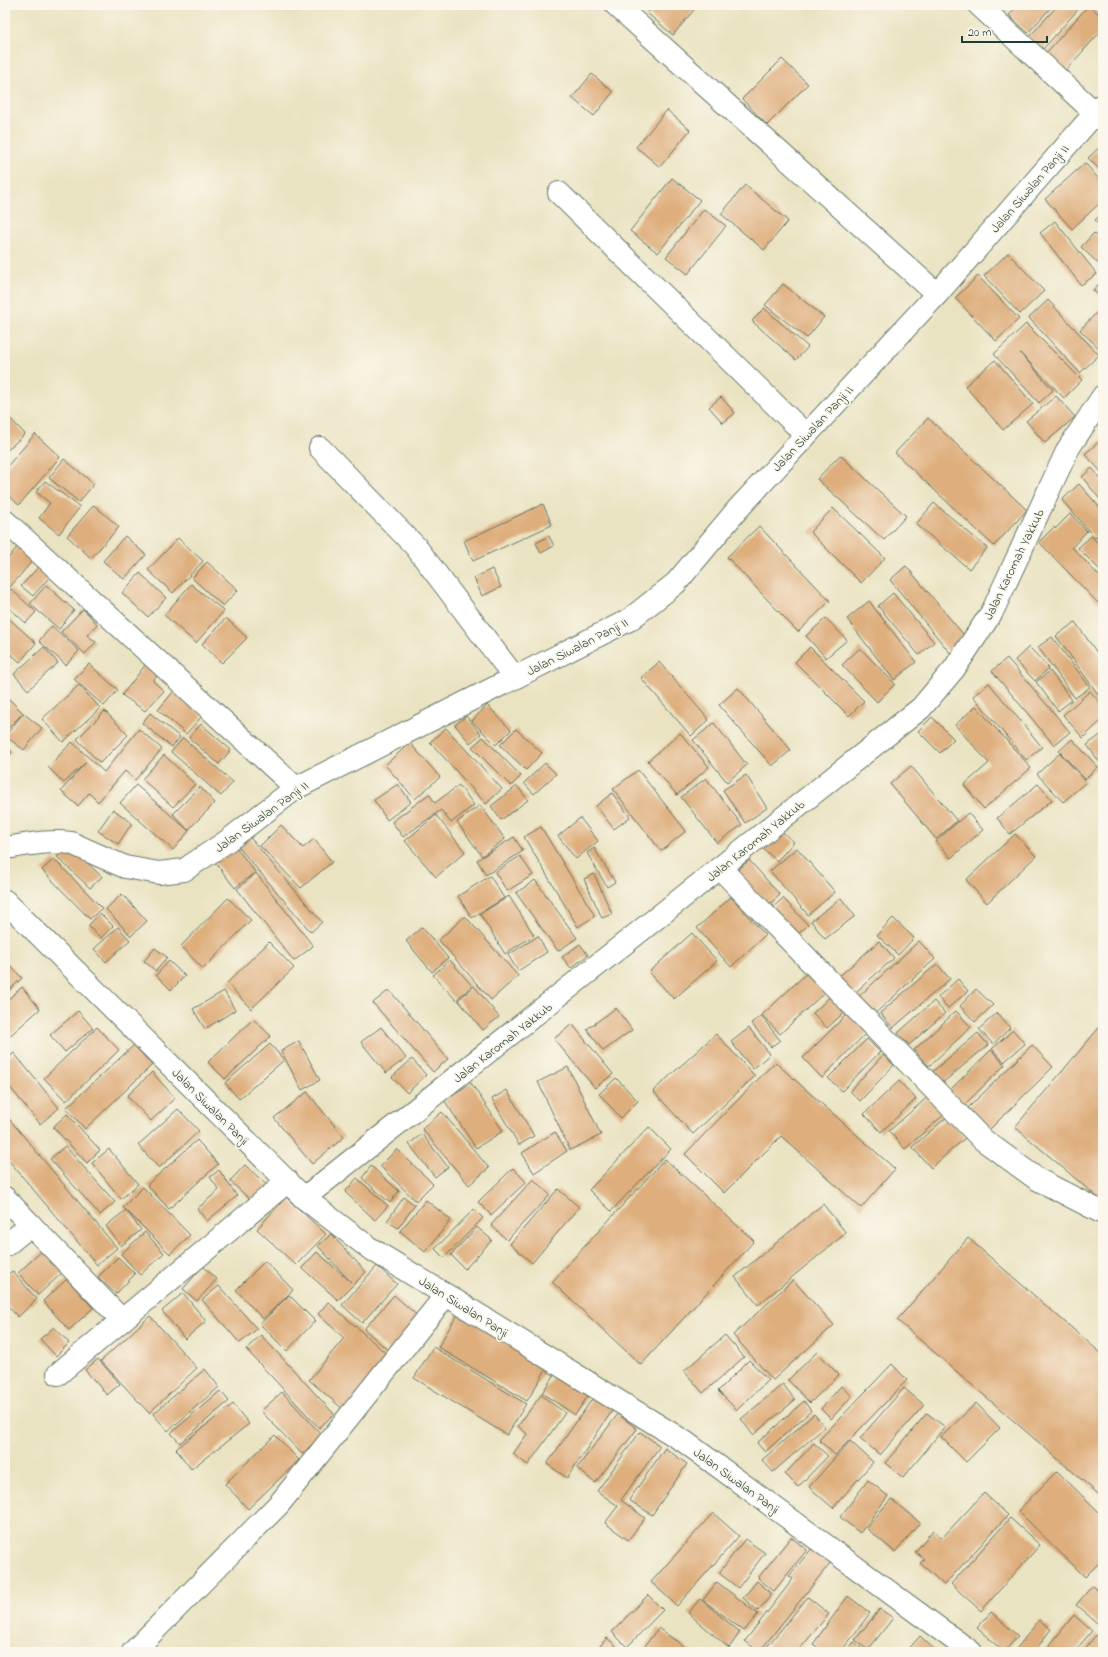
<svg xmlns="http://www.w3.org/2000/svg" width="1108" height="1657" viewBox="0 0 1108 1657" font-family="'Indie Flower',sans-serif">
  <rect width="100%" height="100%" fill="#fbf7ec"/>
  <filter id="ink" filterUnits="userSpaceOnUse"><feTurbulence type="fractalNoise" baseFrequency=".025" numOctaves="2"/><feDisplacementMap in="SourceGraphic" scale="8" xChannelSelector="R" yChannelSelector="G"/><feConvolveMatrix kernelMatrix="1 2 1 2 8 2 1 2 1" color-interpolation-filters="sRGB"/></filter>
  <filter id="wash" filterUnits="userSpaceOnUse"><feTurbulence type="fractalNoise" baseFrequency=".012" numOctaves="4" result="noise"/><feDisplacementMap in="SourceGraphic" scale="16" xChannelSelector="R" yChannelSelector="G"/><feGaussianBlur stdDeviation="0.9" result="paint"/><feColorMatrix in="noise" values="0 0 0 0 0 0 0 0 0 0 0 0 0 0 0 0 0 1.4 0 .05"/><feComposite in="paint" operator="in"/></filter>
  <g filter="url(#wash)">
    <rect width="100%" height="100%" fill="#eae3c2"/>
    <g id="blocks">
      <g fill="#deae7d">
        <polygon points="654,5 698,5 673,35 647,13"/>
        <polygon points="1018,5 1053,5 1028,33 1009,15"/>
        <polygon points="1058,5 1082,5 1043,49 1029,37"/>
        <polygon points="1089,5 1103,18 1103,29 1065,71 1046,53"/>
        <polygon points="782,59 808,84 767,125 742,99"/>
        <polygon points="592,74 613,92 594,116 572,98"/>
        <polygon points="667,110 690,130 660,167 636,147"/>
        <polygon points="1103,144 1103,173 1088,158"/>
        <polygon points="1085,163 1103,184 1103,200 1072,229 1045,199"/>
        <polygon points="672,178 700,200 658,253 630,231"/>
        <polygon points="745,185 788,221 764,250 721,214"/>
        <polygon points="704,209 726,226 688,274 666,257"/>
        <polygon points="1103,213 1103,228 1095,220"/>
        <polygon points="1055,221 1097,274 1081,285 1040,233"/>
        <polygon points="1094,233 1103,241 1103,268 1081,247"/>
        <polygon points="1008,253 1044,291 1020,314 984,276"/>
        <polygon points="978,276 1019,319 996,341 955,298"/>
        <polygon points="1103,280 1103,299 1093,290"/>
        <polygon points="783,284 824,317 807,338 765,305"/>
        <polygon points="1048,300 1099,355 1080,373 1029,318"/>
        <polygon points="1102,307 1103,308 1103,352 1080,330"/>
        <polygon points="764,308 808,347 796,360 752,321"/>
        <polygon points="1026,324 1082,380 1064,398 1020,353 1053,390 1039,403 994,354"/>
        <polygon points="995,360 1033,404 1003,430 965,386"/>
        <polygon points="1056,396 1075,417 1045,443 1026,421"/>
        <polygon points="721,397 735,413 723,423 709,407"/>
        <polygon points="5,413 25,434 5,452"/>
        <polygon points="928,418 1027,510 994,546 895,453"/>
        <polygon points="35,434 60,457 19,505 5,492 5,469"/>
        <polygon points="1103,438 1103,474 1085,454"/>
        <polygon points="840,455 906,516 884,540 817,479"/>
        <polygon points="64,459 94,484 79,502 49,478"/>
        <polygon points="1092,468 1103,481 1103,503 1082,477"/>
        <polygon points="45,481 80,507 59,534 39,518 50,503 36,492"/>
        <polygon points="1079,484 1103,511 1103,530 1095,538 1062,500"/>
        <polygon points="934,503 987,548 969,569 916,524"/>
        <polygon points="543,504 552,525 473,561 464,541"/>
        <polygon points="94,505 119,527 91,558 67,536"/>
        <polygon points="833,508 885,558 861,583 810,532"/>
        <polygon points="1070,514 1087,531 1072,547 1103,580 1103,599 1098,603 1039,542 1054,527 1055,529"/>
        <polygon points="759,526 830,601 798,632 727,557"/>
        <polygon points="125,536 146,555 124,579 103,561"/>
        <polygon points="549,536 554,546 541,553 536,543"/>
        <polygon points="1091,536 1103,548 1103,573 1078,548"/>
        <polygon points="178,538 203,561 173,593 148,570"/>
        <polygon points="18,546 34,559 5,593 5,562"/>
        <polygon points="207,562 238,590 223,606 192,578"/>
        <polygon points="42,563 53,573 33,596 21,586"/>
        <polygon points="906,566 968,640 951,654 890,580"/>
        <polygon points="492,569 501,587 482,596 474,578"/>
        <polygon points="140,573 166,598 148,617 122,593"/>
        <polygon points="191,584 224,611 196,643 164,615"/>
        <polygon points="46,585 74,610 59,629 30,604"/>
        <polygon points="11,589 36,612 26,623 5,604 5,595"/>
        <polygon points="893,593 934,642 919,655 878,606"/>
        <polygon points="869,601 916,662 894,680 847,619"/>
        <polygon points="83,609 97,624 87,635 96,642 85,654 61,632"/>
        <polygon points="5,615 36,643 20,662 5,649"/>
        <polygon points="226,618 247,638 222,663 202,644"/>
        <polygon points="826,618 847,640 826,658 806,636"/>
        <polygon points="1075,622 1103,661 1103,701 1056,636"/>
        <polygon points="52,626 79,651 66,665 39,641"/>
        <polygon points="1052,637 1090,687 1075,698 1038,647"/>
        <polygon points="44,647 58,663 28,690 14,674"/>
        <polygon points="810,647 864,701 849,716 795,662"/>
        <polygon points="1029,647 1049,668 1035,681 1015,660"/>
        <polygon points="860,648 895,684 877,702 842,665"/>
        <polygon points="1007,658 1070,732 1054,745 992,671"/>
        <polygon points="659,662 709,720 691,736 641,678"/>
        <polygon points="89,664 118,690 104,706 74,679"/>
        <polygon points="146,664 158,674 153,681 164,691 145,711 122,695"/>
        <polygon points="1050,671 1072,700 1058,711 1036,682"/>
        <polygon points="989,683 1042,747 1026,760 973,696"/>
        <polygon points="79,685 100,708 63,742 42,719"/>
        <polygon points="738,688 791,750 772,766 719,705"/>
        <polygon points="174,691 202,716 186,734 158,710"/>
        <polygon points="1090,691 1103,706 1103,719 1083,738 1063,715"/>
        <polygon points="8,698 23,713 42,728 24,750 5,736 23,713 5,731 5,701"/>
        <polygon points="487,705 511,730 496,745 472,721"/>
        <polygon points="976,706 1031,768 984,809 964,785 989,763 955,725"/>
        <polygon points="105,711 128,735 100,763 77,739"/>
        <polygon points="150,713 180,737 172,747 142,723"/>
        <polygon points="466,716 481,734 470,743 455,725"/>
        <polygon points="932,717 954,739 940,753 918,731"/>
        <polygon points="714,723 747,765 727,782 693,740"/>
        <polygon points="201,724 231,750 219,764 189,738"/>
        <polygon points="446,728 502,789 486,804 430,742"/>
        <polygon points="139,729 162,749 135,780 125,771 98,802 89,793 78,806 61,791 86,762 64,783 48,767 72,742 104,772"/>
        <polygon points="516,729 542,753 526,770 500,745"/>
        <polygon points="680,733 709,767 677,795 648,761"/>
        <polygon points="1103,733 1103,763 1101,764 1087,745"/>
        <polygon points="483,737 521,776 511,786 472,747"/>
        <polygon points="183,738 233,782 221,796 171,752"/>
        <polygon points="1072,739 1098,767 1085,779 1059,751"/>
        <polygon points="410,743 440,777 415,799 385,765"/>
        <polygon points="5,745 12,752 5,759"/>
        <polygon points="1060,753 1086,782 1063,802 1037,774"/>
        <polygon points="164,755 195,784 173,807 142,779"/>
        <polygon points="545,763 556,774 534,794 524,783"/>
        <polygon points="911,766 957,821 936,839 890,784"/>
        <polygon points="638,770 686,831 661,851 613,789"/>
        <polygon points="746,775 767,808 745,823 723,790"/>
        <polygon points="706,778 742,825 717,843 681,797"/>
        <polygon points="398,784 411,802 387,820 374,800"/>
        <polygon points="1038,784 1052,800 1010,834 997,818"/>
        <polygon points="136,785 189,831 173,850 120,803"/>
        <polygon points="459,785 474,805 451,823 441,810 403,837 392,822 429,794 435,803"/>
        <polygon points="517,786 528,800 501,820 491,806"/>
        <polygon points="200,787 215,803 188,830 173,814"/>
        <polygon points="612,793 630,817 614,829 596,806"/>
        <polygon points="480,805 505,839 482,856 457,822"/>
        <polygon points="113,809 132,823 118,844 98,831"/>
        <polygon points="968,813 983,830 951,858 936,841"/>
        <polygon points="436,815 465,852 436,877 405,841"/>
        <polygon points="580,818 598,841 576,859 558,836"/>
        <polygon points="281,825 303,848 314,839 332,862 301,888 260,846"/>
        <polygon points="541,827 595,916 578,927 524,837"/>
        <polygon points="779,829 794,842 777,861 762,848"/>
        <polygon points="247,834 322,922 311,932 236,844"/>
        <polygon points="1015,834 1036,856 987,903 966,880"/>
        <polygon points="514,837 523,851 486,875 477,860"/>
        <polygon points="69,845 102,877 90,888 57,857"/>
        <polygon points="236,847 255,872 235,888 215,862"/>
        <polygon points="594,848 615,882 607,887 587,853"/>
        <polygon points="797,848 835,892 808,915 770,871"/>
        <polygon points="520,856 533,875 507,891 495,872"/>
        <polygon points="54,859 102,908 90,919 42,870"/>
        <polygon points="749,860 780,895 764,909 733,874"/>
        <polygon points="256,873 313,946 294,961 237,889"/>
        <polygon points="594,874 612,914 602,918 584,879"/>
        <polygon points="490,876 504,898 472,918 458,896"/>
        <polygon points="535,880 577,938 558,951 516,893"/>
        <polygon points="122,894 147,921 131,936 106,909"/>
        <polygon points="509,896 534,935 505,954 480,914"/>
        <polygon points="731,897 765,935 731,967 697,928"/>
        <polygon points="228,898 251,920 203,969 181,946"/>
        <polygon points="783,898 808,925 793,939 768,912"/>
        <polygon points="841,898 855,916 825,939 811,921"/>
        <polygon points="100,913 113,926 101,938 88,926"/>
        <polygon points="465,916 518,976 491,1000 439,940"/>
        <polygon points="893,918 914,938 898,955 877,935"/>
        <polygon points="118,927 130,940 106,962 94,949"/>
        <polygon points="422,927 448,958 432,972 406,941"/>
        <polygon points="692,933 717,961 674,999 649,972"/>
        <polygon points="538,936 547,952 518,971 508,955"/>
        <polygon points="879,941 894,958 850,997 835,980"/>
        <polygon points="919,941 935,959 871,1017 855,1000"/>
        <polygon points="269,942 294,968 251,1009 227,983"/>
        <polygon points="580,944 588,955 571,968 562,957"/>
        <polygon points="155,948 167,957 156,971 144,961"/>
        <polygon points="5,960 22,978 5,994"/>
        <polygon points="450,960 472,986 456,1000 433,975"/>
        <polygon points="169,961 185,976 171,990 156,975"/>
        <polygon points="937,964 950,979 893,1028 880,1013"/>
        <polygon points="808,972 826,991 780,1034 762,1015"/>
        <polygon points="958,979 968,991 948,1008 938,997"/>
        <polygon points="474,986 499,1017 483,1030 458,1000"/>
        <polygon points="22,987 40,1009 5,1040 5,1002"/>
        <polygon points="976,989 993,1005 975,1022 960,1006"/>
        <polygon points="389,990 448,1059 433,1072 373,1003"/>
        <polygon points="224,991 235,1010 205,1029 193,1009"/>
        <polygon points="833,994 848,1009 827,1028 813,1013"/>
        <polygon points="934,1001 945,1013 909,1045 898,1033"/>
        <polygon points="616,1008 632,1030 603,1051 587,1029"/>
        <polygon points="78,1011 93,1028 65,1052 50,1035"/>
        <polygon points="956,1011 971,1027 929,1066 914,1050"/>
        <polygon points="848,1013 868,1031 822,1078 803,1058"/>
        <polygon points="997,1013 1010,1028 993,1044 979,1029"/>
        <polygon points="761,1016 780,1040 771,1047 751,1023"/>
        <polygon points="253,1019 271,1036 225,1079 208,1062"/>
        <polygon points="1103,1023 1103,1202 1015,1127"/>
        <polygon points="572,1024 613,1074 595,1088 554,1039"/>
        <polygon points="97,1027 119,1050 66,1101 44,1078"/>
        <polygon points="381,1027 406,1058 386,1073 361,1042"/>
        <polygon points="749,1028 770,1054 753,1069 731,1042"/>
        <polygon points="1013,1030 1025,1044 1004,1062 992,1049"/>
        <polygon points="978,1033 988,1045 940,1085 931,1073"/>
        <polygon points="716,1034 755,1076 693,1134 653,1091"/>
        <polygon points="867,1039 880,1052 842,1091 828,1078"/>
        <polygon points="299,1041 320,1080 302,1090 281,1051"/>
        <polygon points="270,1044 284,1060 239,1099 225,1083"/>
        <polygon points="134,1045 152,1065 85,1129 66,1108"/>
        <polygon points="1032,1045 1053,1067 989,1130 968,1108"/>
        <polygon points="991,1050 1005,1065 963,1106 949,1091"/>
        <polygon points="14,1053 59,1108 40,1124 5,1081 5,1061"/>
        <polygon points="883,1055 894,1065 860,1101 850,1091"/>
        <polygon points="412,1059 426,1075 407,1093 392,1077"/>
        <polygon points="775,1062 895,1169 861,1208 781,1136 724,1193 685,1154"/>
        <polygon points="568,1067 601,1135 570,1150 538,1082"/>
        <polygon points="152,1072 175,1098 151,1121 127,1096"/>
        <polygon points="616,1078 638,1101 621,1118 599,1094"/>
        <polygon points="899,1081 916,1099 881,1132 864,1114"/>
        <polygon points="471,1083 503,1131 476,1148 444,1100"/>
        <polygon points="507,1090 534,1136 519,1145 492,1099"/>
        <polygon points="307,1092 344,1137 312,1164 274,1118"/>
        <polygon points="932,1093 948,1111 905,1149 889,1131"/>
        <polygon points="178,1109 199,1131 159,1168 138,1145"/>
        <polygon points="442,1112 489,1168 469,1185 422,1129"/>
        <polygon points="5,1114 117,1248 97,1265 5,1156"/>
        <polygon points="67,1114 100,1150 87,1163 53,1127"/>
        <polygon points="947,1117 965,1138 931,1168 912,1147"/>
        <polygon points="649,1127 671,1149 611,1211 589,1190"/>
        <polygon points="555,1132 567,1151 534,1173 522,1153"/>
        <polygon points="422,1134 448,1167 435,1177 409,1144"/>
        <polygon points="197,1140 218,1164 169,1209 147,1185"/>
        <polygon points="65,1146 115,1202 100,1215 50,1159"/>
        <polygon points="109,1149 138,1184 121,1199 92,1163"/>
        <polygon points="397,1149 433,1184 416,1201 380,1166"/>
        <polygon points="665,1159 754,1241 641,1365 552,1282"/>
        <polygon points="245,1165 271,1189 256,1205 230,1181"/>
        <polygon points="371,1166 399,1191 390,1203 362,1178"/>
        <polygon points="513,1168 526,1182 491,1215 478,1202"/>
        <polygon points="219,1170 237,1196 207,1221 197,1209 219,1190 210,1177"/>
        <polygon points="357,1178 388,1206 375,1220 345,1192"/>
        <polygon points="533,1179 550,1195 507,1240 491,1225"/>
        <polygon points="143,1187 190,1235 170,1254 123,1207"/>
        <polygon points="558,1189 579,1207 532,1263 510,1244"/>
        <polygon points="286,1197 326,1234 296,1265 257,1229"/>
        <polygon points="404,1197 415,1205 398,1228 387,1221"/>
        <polygon points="426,1200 451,1220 425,1252 400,1231"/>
        <polygon points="823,1204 846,1233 758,1305 735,1277"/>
        <polygon points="474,1209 483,1218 444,1258 435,1249"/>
        <polygon points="126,1210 141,1230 121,1246 106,1226"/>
        <polygon points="477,1227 492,1240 465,1269 451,1255"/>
        <polygon points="145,1232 164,1253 140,1275 121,1254"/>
        <polygon points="331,1234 366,1272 338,1300 302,1268 317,1252 351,1282 318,1246"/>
        <polygon points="968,1238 1103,1355 1103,1498 897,1320"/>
        <polygon points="43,1250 63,1272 38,1295 18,1273"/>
        <polygon points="118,1257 135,1274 116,1294 98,1277"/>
        <polygon points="265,1261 293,1290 263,1319 236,1290"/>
        <polygon points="203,1266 217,1279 197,1301 183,1289"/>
        <polygon points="377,1266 397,1284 362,1323 342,1305"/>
        <polygon points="12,1271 37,1299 18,1317 5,1303 5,1277"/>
        <polygon points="67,1279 93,1308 69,1330 43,1301"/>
        <polygon points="793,1280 834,1325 773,1380 733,1335"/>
        <polygon points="219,1286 257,1329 240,1343 202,1300"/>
        <polygon points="183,1293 206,1321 185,1339 162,1311"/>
        <polygon points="289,1295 315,1321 287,1351 260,1324"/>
        <polygon points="394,1295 421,1319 391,1353 364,1329"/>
        <polygon points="328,1302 389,1356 344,1410 309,1380 344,1338 318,1314"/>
        <polygon points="459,1312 548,1366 527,1401 438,1347"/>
        <polygon points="150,1316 197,1368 149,1413 101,1361"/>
        <polygon points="54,1327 69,1343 56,1356 40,1339"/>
        <polygon points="261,1335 334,1414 319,1428 246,1349"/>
        <polygon points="725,1335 744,1357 703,1393 684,1371"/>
        <polygon points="433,1347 526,1404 507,1435 414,1378"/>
        <polygon points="817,1352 839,1375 810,1403 788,1380"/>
        <polygon points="98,1359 120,1384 107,1395 85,1370"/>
        <polygon points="749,1360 768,1380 737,1410 718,1391"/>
        <polygon points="892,1364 907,1380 835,1455 819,1440"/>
        <polygon points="560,1367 592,1390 575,1415 542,1393"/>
        <polygon points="205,1369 219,1387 168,1431 153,1414"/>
        <polygon points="783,1384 795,1400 753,1435 741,1419"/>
        <polygon points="841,1386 852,1396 831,1419 821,1409"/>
        <polygon points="904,1388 924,1405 880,1455 860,1438"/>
        <polygon points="220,1391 229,1401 180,1443 171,1433"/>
        <polygon points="282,1392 322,1435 302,1454 261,1411"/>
        <polygon points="541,1395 565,1413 528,1465 513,1454 527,1434 518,1426"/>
        <polygon points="595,1395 614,1408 567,1478 547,1464"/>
        <polygon points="804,1401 811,1411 765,1452 757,1443"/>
        <polygon points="976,1403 1000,1428 966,1462 941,1437"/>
        <polygon points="233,1404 249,1424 191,1469 176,1449"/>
        <polygon points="927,1413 945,1427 903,1478 885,1463"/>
        <polygon points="618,1414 637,1429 595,1483 577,1468"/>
        <polygon points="814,1414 825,1427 773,1472 762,1460"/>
        <polygon points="640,1432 660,1446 621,1500 645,1518 628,1540 605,1523 618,1506 597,1491"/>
        <polygon points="275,1435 299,1460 248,1509 225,1484"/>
        <polygon points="850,1441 873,1462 833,1508 809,1487"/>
        <polygon points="814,1443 828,1456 798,1487 785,1474"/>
        <polygon points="665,1448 687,1464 652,1515 629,1500"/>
        <polygon points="1057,1471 1103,1516 1103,1559 1085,1577 1018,1511"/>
        <polygon points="868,1480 888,1496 860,1533 840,1517"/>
        <polygon points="984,1493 1008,1515 944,1585 920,1563 924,1559 915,1552 933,1530 942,1538"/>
        <polygon points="891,1499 920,1523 895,1552 866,1528"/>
        <polygon points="713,1513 739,1536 677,1606 651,1582"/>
        <polygon points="1010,1518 1040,1545 981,1611 951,1584"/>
        <polygon points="791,1537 807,1550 774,1591 758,1578"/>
        <polygon points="745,1539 765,1553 738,1588 719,1573"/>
        <polygon points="813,1547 831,1562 759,1652 745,1641 793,1579 789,1576"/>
        <polygon points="757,1581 772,1594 758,1611 743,1598"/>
        <polygon points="717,1582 758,1614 744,1631 703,1600"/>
        <polygon points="1092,1586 1103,1595 1103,1628 1076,1605"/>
        <polygon points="648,1595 663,1610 627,1647 612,1632"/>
        <polygon points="848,1596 870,1613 841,1652 823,1652 813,1644"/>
        <polygon points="808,1597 829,1614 797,1652 768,1652 765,1649"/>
        <polygon points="700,1599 740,1632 729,1648 688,1613"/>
        <polygon points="880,1609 893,1618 868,1650 855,1640"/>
        <polygon points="991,1612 1018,1636 1004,1652 977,1628"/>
        <polygon points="1074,1615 1092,1631 1074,1652 1044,1652"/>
        <polygon points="1039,1620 1051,1629 1034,1652 1014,1652"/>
        <polygon points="658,1628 692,1652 654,1652 645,1646"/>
        <polygon points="1097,1634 1103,1640 1103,1652 1082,1652"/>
        <polygon points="920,1636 937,1652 906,1652"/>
        <polygon points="607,1638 623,1652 595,1652"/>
        <polygon points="854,1642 866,1652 846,1652"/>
      </g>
    </g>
  </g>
  <g filter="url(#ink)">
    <use href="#blocks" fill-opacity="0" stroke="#676" stroke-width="1"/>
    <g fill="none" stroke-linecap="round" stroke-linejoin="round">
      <g stroke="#676" stroke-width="24">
        <g id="minor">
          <polyline points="616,5 937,294"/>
          <polyline points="979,5 1095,113"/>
          <polyline points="559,193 806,435"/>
          <polyline points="320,448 416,547 515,678"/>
          <polyline points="5,521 296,788"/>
          <path d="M5,848C27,845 48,840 71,843L125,867L159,873L184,870L226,842L296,788L629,620L676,583L737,510L937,294L1103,104"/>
          <polyline points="720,868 982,1139 1037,1179 1103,1213"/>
          <polyline points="5,901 304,1198 368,1247 685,1442 971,1652"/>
          <polyline points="5,1198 122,1320"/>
          <polyline points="304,1198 921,708 954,669 992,612 1068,449 1103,396"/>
          <polyline points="5,1246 31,1225"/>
          <polyline points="58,1374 288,1181"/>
          <polyline points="133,1652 280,1503 446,1295"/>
        </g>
      </g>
      <use href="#minor" stroke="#fff" stroke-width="22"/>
    </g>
  </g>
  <g text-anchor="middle" stroke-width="3.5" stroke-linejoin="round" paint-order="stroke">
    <g font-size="13" fill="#1f3d34" stroke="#fbf7ec">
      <text transform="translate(1029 188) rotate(-49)" y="5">Jalan Siwalan Panji II</text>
      <text transform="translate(812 428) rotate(-47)" y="5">Jalan Siwalan Panji II</text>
      <text transform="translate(1013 564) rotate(-64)" y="5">Jalan Karomah Yakkub</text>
      <text transform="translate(577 646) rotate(-27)" y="5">Jalan Siwalan Panji II</text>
      <text transform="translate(261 816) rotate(-36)" y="5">Jalan Siwalan Panji II</text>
      <text transform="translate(755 840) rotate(-39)" y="5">Jalan Karomah Yakkub</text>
      <text transform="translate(502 1042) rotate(-38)" y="5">Jalan Karomah Yakkub</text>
      <text transform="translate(211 1106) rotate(45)" y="5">Jalan Siwalan Panji</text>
      <text transform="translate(464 1306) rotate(32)" y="5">Jalan Siwalan Panji</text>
      <text transform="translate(737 1480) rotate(36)" y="5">Jalan Siwalan Panji</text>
    </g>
  </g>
  <rect width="1108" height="1657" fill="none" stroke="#fbf7ec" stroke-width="20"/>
  <path d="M962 36v6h85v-6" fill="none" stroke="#1f3d34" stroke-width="2"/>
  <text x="968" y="36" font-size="12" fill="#1f3d34" stroke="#fbf7ec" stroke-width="3" paint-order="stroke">20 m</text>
</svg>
